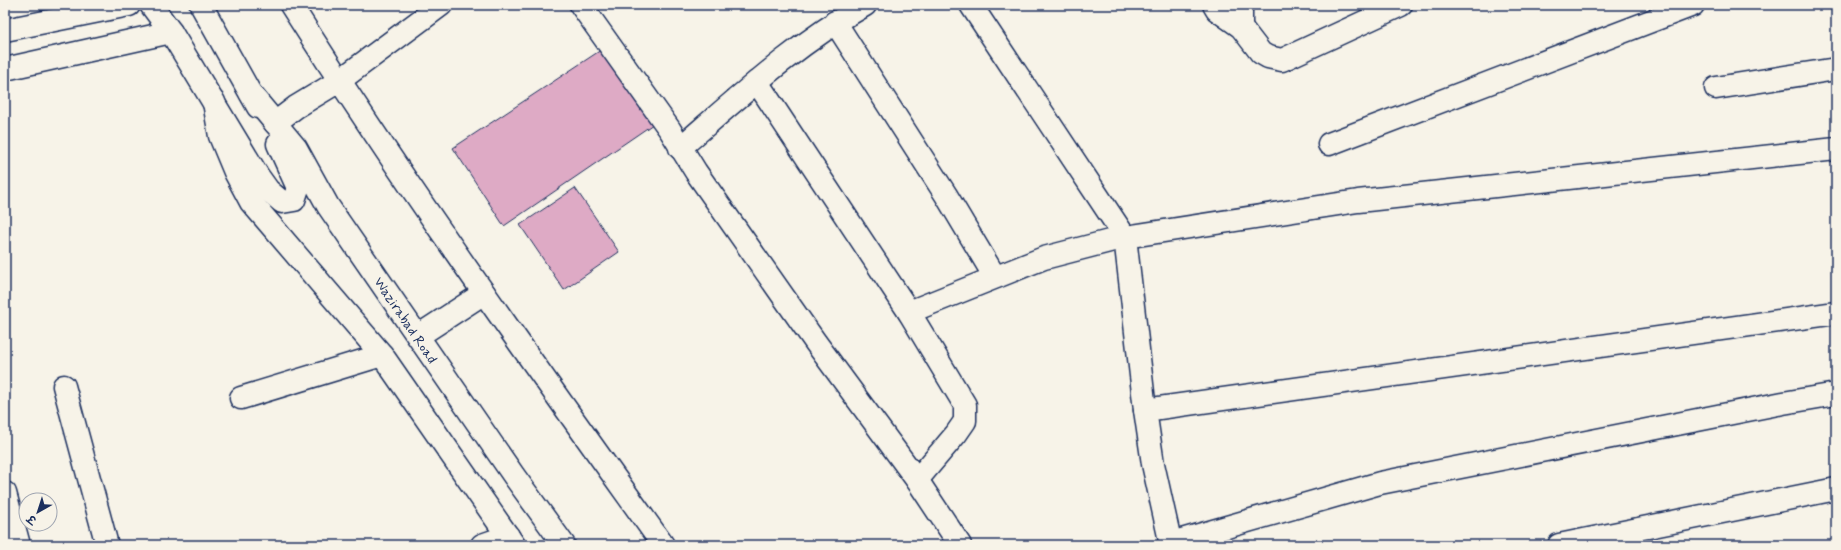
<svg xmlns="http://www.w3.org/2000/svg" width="1841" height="550" viewBox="0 0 1841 550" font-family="Mynerve,'Playpen Sans Deva',sans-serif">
  <rect width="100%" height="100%" fill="#f7f3e8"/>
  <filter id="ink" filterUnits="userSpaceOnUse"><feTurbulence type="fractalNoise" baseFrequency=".025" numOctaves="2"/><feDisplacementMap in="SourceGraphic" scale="8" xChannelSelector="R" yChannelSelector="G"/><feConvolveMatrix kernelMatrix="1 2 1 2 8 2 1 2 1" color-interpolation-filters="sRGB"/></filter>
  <g filter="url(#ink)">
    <g fill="#deaac5" stroke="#1b2f5e">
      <polygon points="604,48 656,122 504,226 453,148"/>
      <polygon points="575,188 619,252 564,290 520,225"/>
    </g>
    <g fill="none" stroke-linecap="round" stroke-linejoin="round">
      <g stroke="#1b2f5e" stroke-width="25">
        <g id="minor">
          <path d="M291,5C408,190 536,367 663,545"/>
          <polyline points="581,5 670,130 696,172 816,343 917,480 960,545"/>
          <polyline points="971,5 1125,237 1145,410 1153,464 1171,545"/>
          <polyline points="1214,5 1217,10 1241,27 1261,53 1268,57 1282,60 1401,5"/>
          <polyline points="1239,5 1241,10 1241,27"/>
          <polyline points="835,22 946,195 995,277"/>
          <polyline points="5,30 129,5"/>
          <polyline points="5,69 171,32"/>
          <polyline points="757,82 909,312 965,405 965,421 956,434 917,480"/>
          <polyline points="1716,88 1836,69"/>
          <polyline points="275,123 296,107 339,81 441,5"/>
          <polyline points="1329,144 1693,5"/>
          <path d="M680,148C739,97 797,43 865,5"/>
          <polyline points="909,312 1044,258 1125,237 1358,201 1836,149"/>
          <polyline points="418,336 484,293"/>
          <polyline points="64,386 107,545"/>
          <polyline points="241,398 382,355"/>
          <polyline points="1145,410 1836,313"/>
          <polyline points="5,493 19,545"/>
          <polyline points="1171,543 1380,483 1783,403 1836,394"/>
          <polyline points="482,545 508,536"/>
          <polyline points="1559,545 1836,489"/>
        </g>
      </g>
      <g stroke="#1b2f5e" stroke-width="25">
        <g id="trunk">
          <polyline points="151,5 171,32 258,176 268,190 282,202 294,200 298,188 278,144"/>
          <polyline points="201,5 258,107"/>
          <polyline points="251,94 296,148 328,206 514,476 564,545"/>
          <polyline points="214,102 220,136 235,172 251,202 382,355 514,545"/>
        </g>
      </g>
      <use href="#minor" stroke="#f7f3e8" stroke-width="22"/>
      <use href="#trunk" stroke="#f7f3e8" stroke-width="22"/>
    </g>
  </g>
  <g text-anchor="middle" stroke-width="4" stroke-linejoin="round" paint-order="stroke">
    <g font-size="14" fill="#1b2f5e" stroke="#f7f3e8">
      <text transform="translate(406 320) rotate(56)" y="5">Wazirabad Road</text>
    </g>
  </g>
  <rect width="1841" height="550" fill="none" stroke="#f7f3e8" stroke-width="20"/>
  <rect x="10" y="10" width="1821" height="530" fill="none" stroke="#1b2f5e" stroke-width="1.5" filter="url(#ink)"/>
  <g transform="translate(38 512) rotate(219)"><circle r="19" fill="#f7f3e8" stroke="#9fa5b1"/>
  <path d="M0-3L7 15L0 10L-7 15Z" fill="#1b2f5e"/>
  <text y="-6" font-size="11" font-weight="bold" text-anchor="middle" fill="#1b2f5e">उ</text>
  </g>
</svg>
